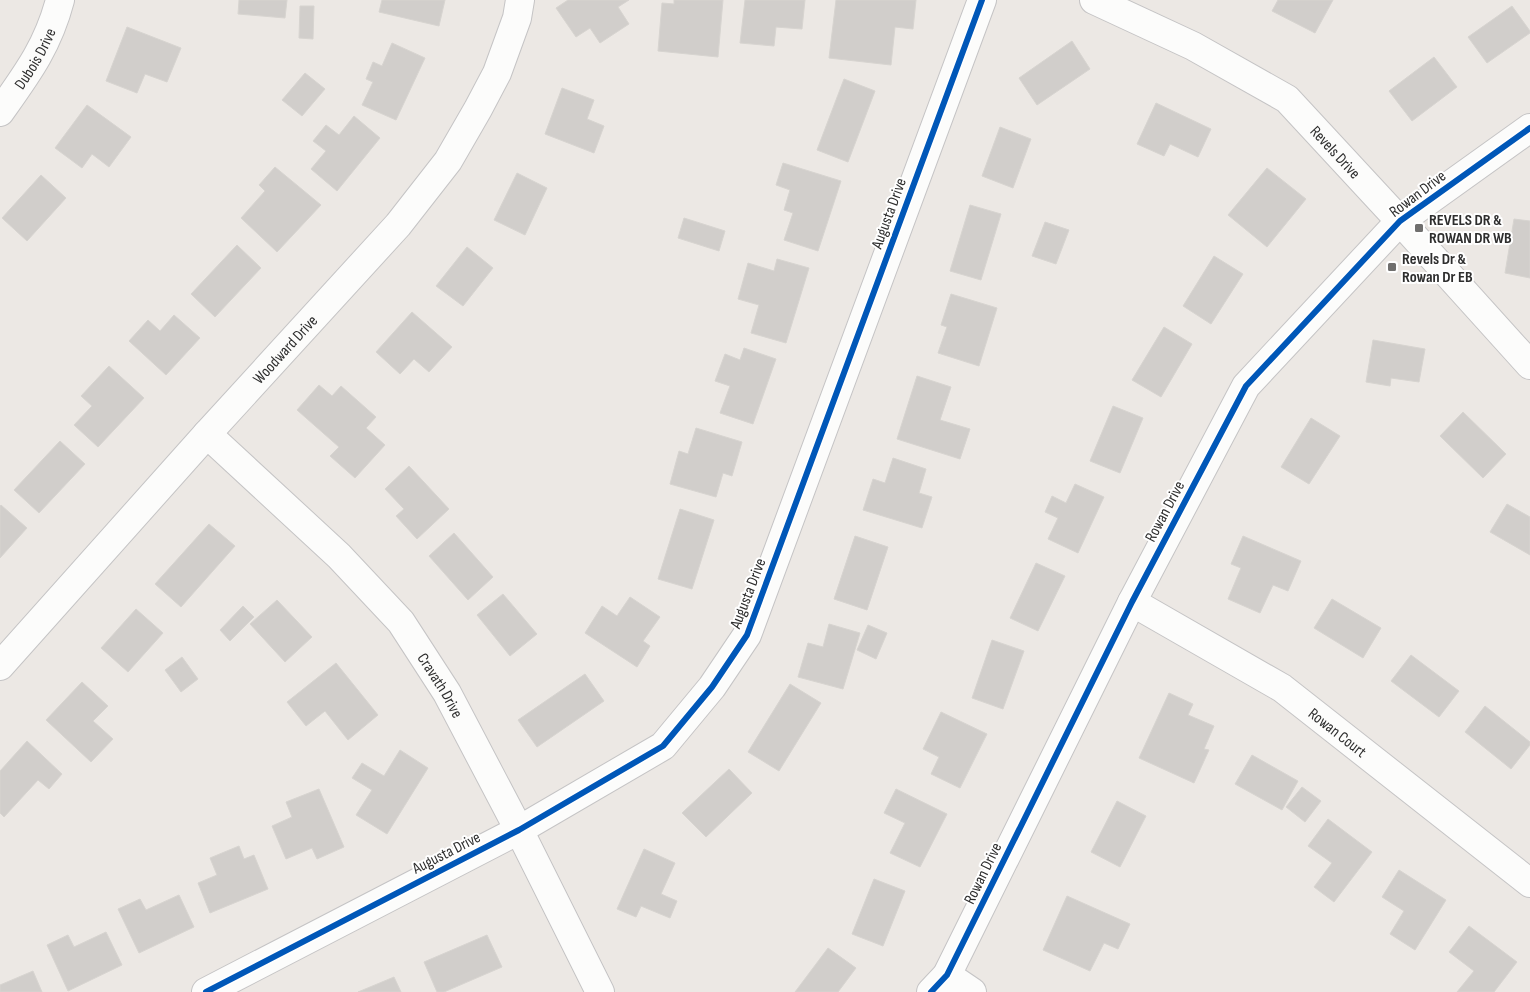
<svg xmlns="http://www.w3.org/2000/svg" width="1530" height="992" viewBox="0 0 1530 992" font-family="'Sofia Sans Condensed',sans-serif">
  <rect width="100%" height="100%" fill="#ece8e4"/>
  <g fill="#d1cecb" stroke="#d7d4d0">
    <polygon points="239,0 287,0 285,18 238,14"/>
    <polygon points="382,0 445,0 439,26 379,12"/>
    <polygon points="568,0 629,0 618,7 629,24 600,43 590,28 576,37 556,8"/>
    <polygon points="674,0 723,0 718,57 658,51 662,3 674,4"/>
    <polygon points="745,0 805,0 802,29 776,27 774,46 740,43"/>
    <polygon points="836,0 916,0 913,29 895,27 891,65 829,58"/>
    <polygon points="1278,0 1333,0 1315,33 1272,11"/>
    <polygon points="300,6 314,6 313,39 299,38"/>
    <polygon points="1512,6 1530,31 1530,33 1487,63 1468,37"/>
    <polygon points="127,27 181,48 167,82 145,74 137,93 106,81"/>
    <polygon points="1072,41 1090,69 1037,105 1019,78"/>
    <polygon points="392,43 425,58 396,120 362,105 373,82 366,79 373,62 382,66"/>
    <polygon points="1434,57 1457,87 1412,121 1389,91"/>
    <polygon points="305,73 325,89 302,116 282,100"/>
    <polygon points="844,79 875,91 848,162 817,150"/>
    <polygon points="562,88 594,100 587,119 604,126 594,153 545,134"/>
    <polygon points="1156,103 1211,129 1198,157 1170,144 1164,156 1137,144"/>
    <polygon points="87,105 131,137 109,167 92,154 82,168 55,148"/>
    <polygon points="354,116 380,138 337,191 311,169 326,151 313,141 326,125 339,135"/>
    <polygon points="1000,127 1031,139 1013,188 982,176"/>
    <polygon points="783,163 841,181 818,251 784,240 793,213 784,210 790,190 776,185"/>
    <polygon points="275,167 321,205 277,252 241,218 265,191 259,185"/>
    <polygon points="1267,168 1306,199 1267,247 1228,215"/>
    <polygon points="517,173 547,188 525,235 494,220"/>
    <polygon points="41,175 66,198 27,241 2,218"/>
    <polygon points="970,205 1001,214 981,280 950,271"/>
    <polygon points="684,218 725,231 719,251 678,238"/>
    <polygon points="1514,219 1530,221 1530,278 1505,273"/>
    <polygon points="1045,222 1069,230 1056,264 1032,256"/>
    <polygon points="237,245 261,268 215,317 191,294"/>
    <polygon points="467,247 493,268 463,306 436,286"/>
    <polygon points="1214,256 1243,274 1211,324 1183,306"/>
    <polygon points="777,259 809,268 786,343 751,333 759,305 738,299 748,263 774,271"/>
    <polygon points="951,294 997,308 979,366 938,353 947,327 941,325"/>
    <polygon points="412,312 452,347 429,372 414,359 400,374 376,352"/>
    <polygon points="174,315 200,338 166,375 129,341 148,320 160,331"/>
    <polygon points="1164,327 1192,344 1161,397 1132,380"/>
    <polygon points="1373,340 1425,349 1419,382 1391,378 1390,386 1366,382"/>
    <polygon points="744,348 776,359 753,424 720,413 730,386 715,381 725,354 740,360"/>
    <polygon points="109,366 144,398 98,447 74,425 92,406 81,396"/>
    <polygon points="917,376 951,387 940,420 970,429 960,459 897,439"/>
    <polygon points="319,385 332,396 341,386 376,417 366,428 385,445 355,478 330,456 339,447 297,410"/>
    <polygon points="1113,406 1143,418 1120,473 1090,461"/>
    <polygon points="1463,412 1506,454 1483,478 1440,436"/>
    <polygon points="1311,418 1340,436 1309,484 1281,467"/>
    <polygon points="696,428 742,442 732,476 723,473 716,497 670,484 679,451 688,454"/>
    <polygon points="60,441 85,464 39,513 14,490"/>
    <polygon points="893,458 926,469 919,493 932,497 922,528 863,510 873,479 885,483"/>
    <polygon points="409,466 449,509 417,539 396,516 404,509 385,489"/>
    <polygon points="1075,484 1104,497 1078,553 1048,539 1058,518 1045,512 1052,496 1066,503"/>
    <polygon points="1507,504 1530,517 1530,555 1490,532"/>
    <polygon points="1,505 27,528 0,558 0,506"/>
    <polygon points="680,509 714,520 692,589 658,579"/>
    <polygon points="209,524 235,546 181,607 155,584"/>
    <polygon points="454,533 493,577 468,600 429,556"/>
    <polygon points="855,536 888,547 867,610 834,599"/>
    <polygon points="1243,536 1301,561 1288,591 1273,585 1260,613 1228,599 1241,568 1231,564"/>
    <polygon points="1036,563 1065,576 1038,631 1010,618"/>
    <polygon points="503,594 537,634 510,656 477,615"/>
    <polygon points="630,597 660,617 643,641 650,646 637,667 585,633 602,606 617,616"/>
    <polygon points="1332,599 1381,628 1363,658 1314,628"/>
    <polygon points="277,600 312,637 285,662 250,624"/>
    <polygon points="243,606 254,617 230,641 220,630"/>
    <polygon points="136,609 163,633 128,672 101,648"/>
    <polygon points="829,624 860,633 843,689 798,677 808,643 823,647"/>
    <polygon points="868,625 887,633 876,659 857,650"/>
    <polygon points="992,640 1024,651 1003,709 972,698"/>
    <polygon points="1411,655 1459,691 1439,717 1391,681"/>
    <polygon points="182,657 198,679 181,692 165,670"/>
    <polygon points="336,663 378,715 348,740 325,711 306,726 287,702"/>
    <polygon points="585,674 604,701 537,747 518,720"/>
    <polygon points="82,682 108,706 93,721 113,739 91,762 46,720"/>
    <polygon points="790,684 821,703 779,771 748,752"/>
    <polygon points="1169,693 1193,704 1188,715 1214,726 1204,749 1209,750 1194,783 1139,758"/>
    <polygon points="1485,706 1530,742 1530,745 1511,769 1465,732"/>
    <polygon points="941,712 987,734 960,788 931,774 939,757 923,749"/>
    <polygon points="27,741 62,774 49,789 38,780 4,817 0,813 0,771"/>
    <polygon points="400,750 428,768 387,834 356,815 372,790 352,778 362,763 384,776"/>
    <polygon points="1252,755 1298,781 1282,810 1235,784"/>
    <polygon points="729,769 752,793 706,837 682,813"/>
    <polygon points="1302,787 1321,801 1305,822 1286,807"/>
    <polygon points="319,789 344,847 317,859 312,848 286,859 272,826 292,817 286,802"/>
    <polygon points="896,789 947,814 920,867 890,853 905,823 884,813"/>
    <polygon points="1117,801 1146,816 1120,867 1091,852"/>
    <polygon points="1328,819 1372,852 1334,902 1314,887 1332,863 1308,846"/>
    <polygon points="239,846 244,859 254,855 268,889 210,913 198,883 217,875 210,858"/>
    <polygon points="644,849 675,863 661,894 677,901 670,918 641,906 636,917 617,909"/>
    <polygon points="1399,870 1446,900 1415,950 1390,934 1404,911 1382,897"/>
    <polygon points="874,879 905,891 883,946 852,934"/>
    <polygon points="179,895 194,927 139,953 118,909 140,899 146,910"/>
    <polygon points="1067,896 1130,924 1118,949 1104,943 1090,971 1043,950"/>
    <polygon points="1469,926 1517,962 1494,992 1457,992 1474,971 1449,952"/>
    <polygon points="106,932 122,965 68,991 47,945 68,935 74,947"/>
    <polygon points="487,935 502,967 444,992 437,992 424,962"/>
    <polygon points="828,948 856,968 838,992 795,992"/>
    <polygon points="33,971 42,992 0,992 0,985"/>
    <polygon points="394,977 401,992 358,992"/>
  </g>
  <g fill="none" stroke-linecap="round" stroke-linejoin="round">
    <g stroke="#c5c4c5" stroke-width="30">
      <g id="minor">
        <path id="s1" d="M1094,0L1193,46L1287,99L1400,221L1530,365"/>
        <path id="s2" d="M0,112C27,74 48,46 60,0"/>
        <path id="s3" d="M207,434L339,556L401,622L447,693L519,830L600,992"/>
        <path id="s4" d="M1132,602L1282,688L1530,883"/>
        <path id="s5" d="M0,666L207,434L398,225L448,161L478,109L497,73L517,18L520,0"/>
        <polyline points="947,975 972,992"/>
        <polyline points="206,992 519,830 663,746 712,687 747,635 982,0"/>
        <polyline points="931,992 947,975 1132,602 1246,386 1400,221 1530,128"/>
      </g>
    </g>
    <use href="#minor" stroke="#fcfcfb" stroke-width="28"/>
    <g stroke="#fff" stroke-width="9">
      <g id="cycleway">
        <polyline points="206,992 519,830 663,746 712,687 747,635 982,0"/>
        <polyline points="931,992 947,975 1132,602 1246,386 1400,221 1530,128"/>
      </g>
    </g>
    <use href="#cycleway" stroke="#0057b8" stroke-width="6"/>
  </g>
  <g fill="#706f6e" stroke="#fff" stroke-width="2">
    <rect x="1414" y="223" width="10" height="10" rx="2.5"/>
    <rect x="1387" y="262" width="10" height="10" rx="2.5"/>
  </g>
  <g text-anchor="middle" stroke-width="4" stroke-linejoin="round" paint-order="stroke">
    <g font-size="16" fill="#2e2e2e" stroke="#fff">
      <text dy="6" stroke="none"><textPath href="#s2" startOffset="64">Dubois Drive</textPath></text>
      <text dy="6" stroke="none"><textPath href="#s1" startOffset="289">Revels Drive</textPath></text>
      <text transform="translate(1417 193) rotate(-37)" y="6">Rowan Drive</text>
      <text transform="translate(888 213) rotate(-70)" y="6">Augusta Drive</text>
      <text dy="6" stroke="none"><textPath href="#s5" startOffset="426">Woodward Drive</textPath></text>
      <text transform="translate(1164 511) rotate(-62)" y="6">Rowan Drive</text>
      <text transform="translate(747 593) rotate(-69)" y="6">Augusta Drive</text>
      <text dy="6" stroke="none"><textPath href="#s3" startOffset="345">Cravath Drive</textPath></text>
      <text dy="6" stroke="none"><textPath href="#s4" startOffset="244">Rowan Court</textPath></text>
      <text transform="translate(446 852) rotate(-27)" y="6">Augusta Drive</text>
      <text transform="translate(982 873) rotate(-64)" y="6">Rowan Drive</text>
    </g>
    <g font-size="16" font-weight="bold" fill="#2e2e2e" stroke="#fff" text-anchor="start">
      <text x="1429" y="225">REVELS DR &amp;<tspan x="1429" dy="18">ROWAN DR WB</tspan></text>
      <text x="1402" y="264">Revels Dr &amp;<tspan x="1402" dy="18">Rowan Dr EB</tspan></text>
    </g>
  </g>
</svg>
